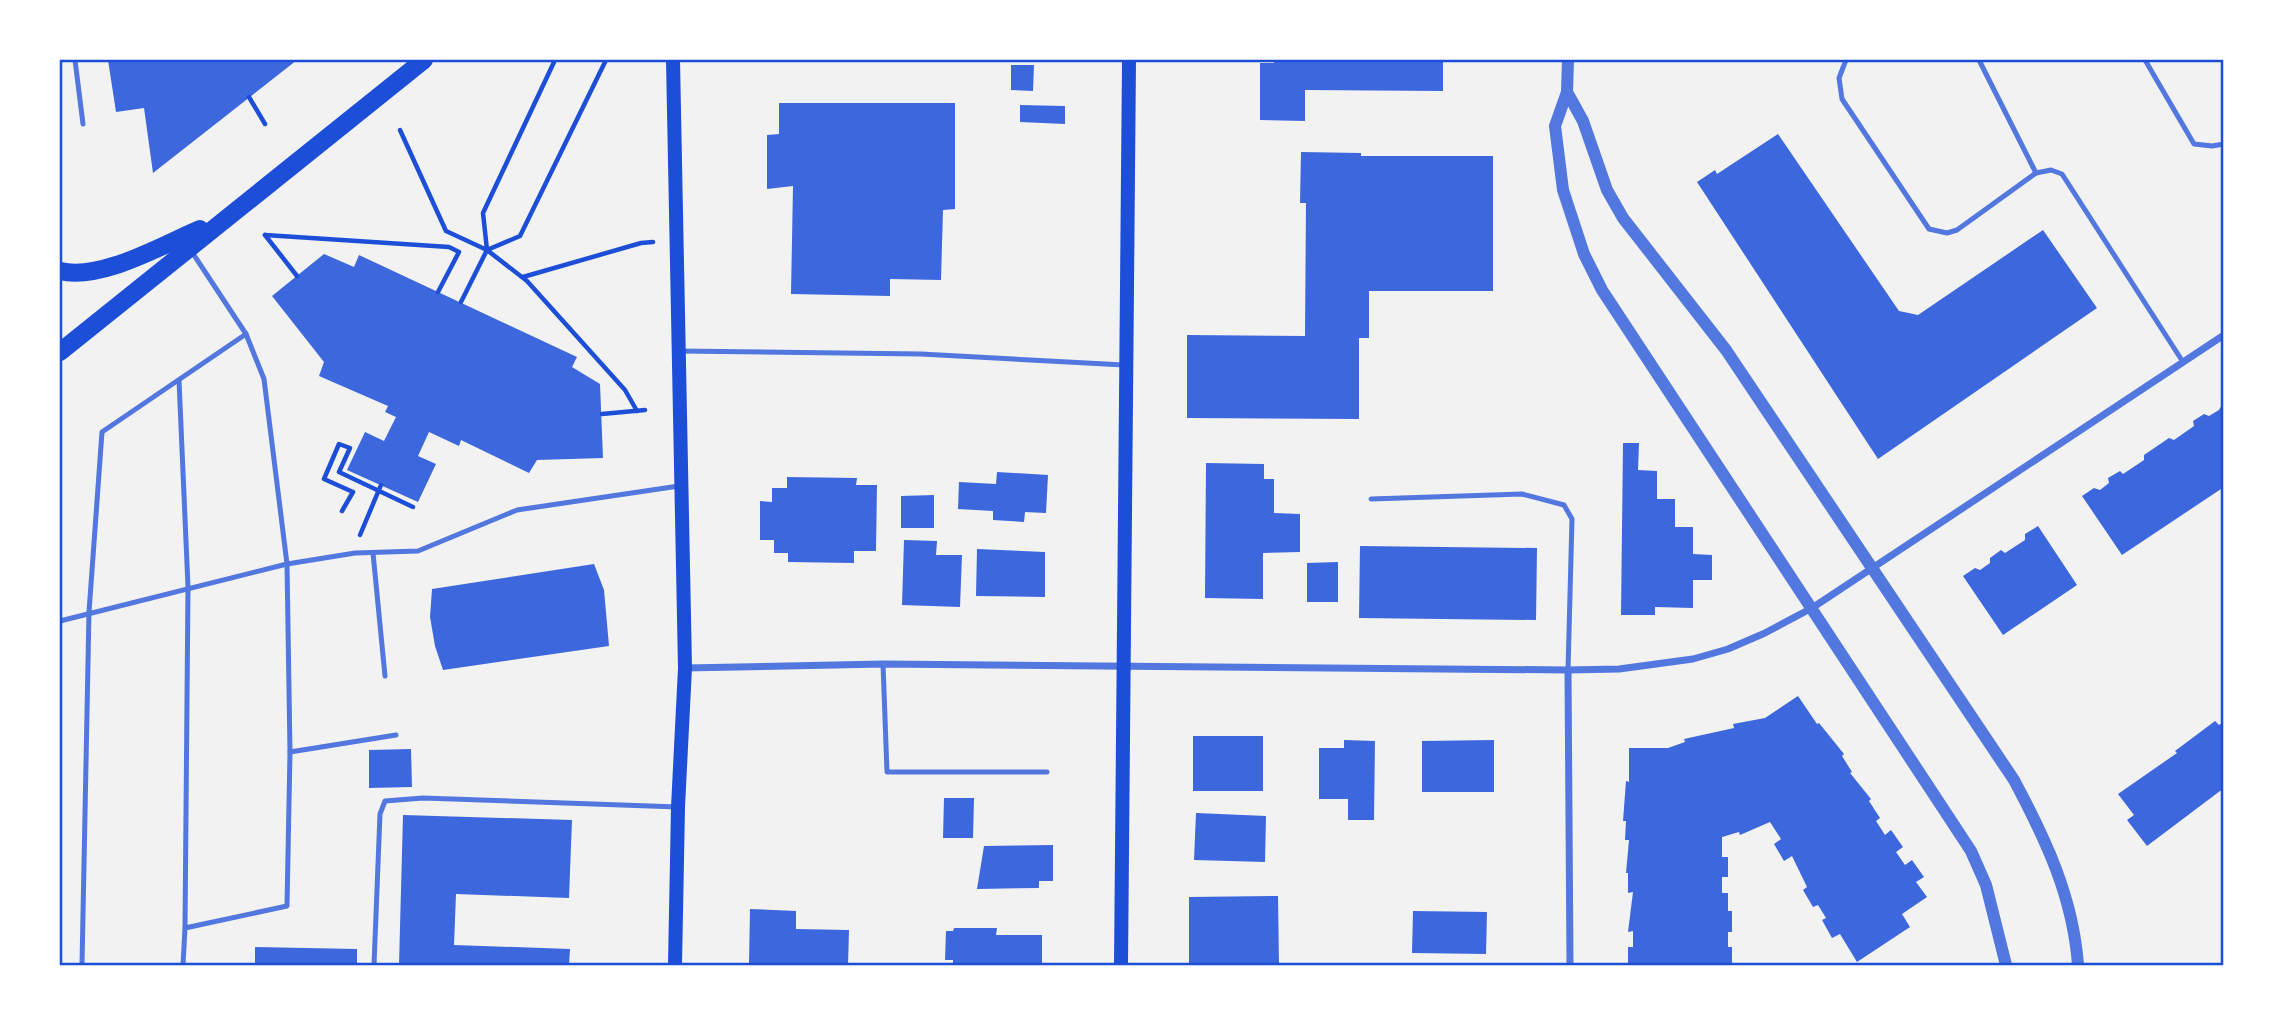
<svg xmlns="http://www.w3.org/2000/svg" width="2283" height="1025" viewBox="0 0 2283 1025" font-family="'Fira Sans',sans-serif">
  <rect width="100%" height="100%" fill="#f2f2f2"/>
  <g fill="#3d67dc">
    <polygon points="108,60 297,60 153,173 144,108 116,112"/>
    <polygon points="1274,60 1443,60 1443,91 1305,90 1305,121 1260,120 1260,63 1274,63"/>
    <polygon points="1011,65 1034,65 1033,91 1011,90"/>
    <polygon points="779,103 955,103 955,209 943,210 941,280 890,279 890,296 791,294 793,186 767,189 767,135 779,134"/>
    <polygon points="1020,105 1065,106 1065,124 1020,122"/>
    <polygon points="1778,134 1899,311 1918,315 2043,230 2097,308 1878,459 1697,182 1715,170 1717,174"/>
    <polygon points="1301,152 1361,153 1361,156 1493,156 1493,291 1369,291 1369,338 1359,338 1359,419 1187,418 1187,335 1305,336 1306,203 1300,203"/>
    <polygon points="324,254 354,267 359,255 577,357 572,367 600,384 603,458 537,460 529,473 461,440 459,446 429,432 418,456 436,464 418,502 347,470 365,432 384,441 396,417 385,412 388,406 319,376 324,362 272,296"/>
    <polygon points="2224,401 2224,487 2122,555 2082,496 2094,488 2100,490 2109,483 2108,478 2120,471 2123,474 2144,460 2144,455 2169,438 2174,440 2194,426 2193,421 2204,414 2209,416 2219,410"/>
    <polygon points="1623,443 1639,443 1638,470 1657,471 1657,499 1675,499 1675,527 1693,527 1693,554 1712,555 1712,580 1693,580 1693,608 1655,607 1655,615 1621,615"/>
    <polygon points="1206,463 1264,464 1264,479 1274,479 1274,513 1300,514 1300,552 1263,553 1263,599 1205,598"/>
    <polygon points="997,472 1048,475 1046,513 1025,512 1024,522 993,520 993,511 958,509 959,482 996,484"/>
    <polygon points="787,477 857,478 856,485 877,485 876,551 854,551 854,563 788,562 788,553 774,553 774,540 760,540 760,501 772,502 772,488 787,488"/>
    <polygon points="934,495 934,528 901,528 901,496"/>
    <polygon points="2038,526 2077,585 2003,635 1963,576 1975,568 1980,570 1990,563 1990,558 2001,550 2005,553 2025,540 2025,534"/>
    <polygon points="904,540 937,541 936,555 962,555 960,607 902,605"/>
    <polygon points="1360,546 1537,548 1536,620 1359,618"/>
    <polygon points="977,549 1045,552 1045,597 976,596"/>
    <polygon points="1338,562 1338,602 1307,602 1307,563"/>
    <polygon points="594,564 604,590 609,646 443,670 435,646 430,617 432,589"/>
    <polygon points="1798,696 1817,724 1819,723 1844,754 1842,756 1852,772 1850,773 1871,799 1869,801 1880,818 1876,821 1885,835 1891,830 1903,847 1896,852 1905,865 1912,860 1924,877 1916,882 1927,897 1902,914 1910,927 1857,962 1840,934 1832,938 1822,920 1826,918 1818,905 1813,907 1803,890 1807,887 1792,856 1784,861 1774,844 1781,839 1770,822 1740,835 1739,832 1722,837 1722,857 1728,857 1728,877 1722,877 1722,893 1728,893 1728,911 1732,911 1732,932 1728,932 1728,947 1732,947 1732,965 1628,965 1628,947 1633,947 1633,931 1628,932 1633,892 1628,893 1628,873 1626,873 1629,840 1625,840 1626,821 1623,821 1626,781 1629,782 1629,748 1668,748 1685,742 1684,739 1734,728 1733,724 1765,718"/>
    <polygon points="2215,721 2219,725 2224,722 2224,788 2147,846 2127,820 2134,815 2118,794 2177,753 2175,751"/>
    <rect x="1193" y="736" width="70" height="55"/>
    <polygon points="1344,740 1375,741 1374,820 1348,820 1348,799 1319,799 1319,748 1344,748"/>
    <polygon points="1494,740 1494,792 1422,792 1422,741"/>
    <polygon points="411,749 412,787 369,788 369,750"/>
    <polygon points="944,798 974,798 973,838 943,838"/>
    <polygon points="1196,813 1266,816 1265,862 1194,860"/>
    <polygon points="403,815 572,820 569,898 456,894 454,945 570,949 569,965 399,965"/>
    <polygon points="1053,845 1053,881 1039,881 1039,888 977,889 984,846"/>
    <polygon points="1278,896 1279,964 1189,965 1189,897"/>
    <polygon points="750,909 796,911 796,929 849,930 848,965 749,965"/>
    <polygon points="1413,911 1487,912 1486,954 1412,953"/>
    <polygon points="954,928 997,928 996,935 1042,935 1042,965 953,963 953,960 945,960 946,931 953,931"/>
    <polygon points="255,947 357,949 357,965 255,965"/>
  </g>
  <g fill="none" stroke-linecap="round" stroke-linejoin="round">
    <g stroke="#1d4ed8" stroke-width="4.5">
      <polyline points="555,60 483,213 487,250 520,236 606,60"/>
      <polyline points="249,97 265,124"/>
      <polyline points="400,130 446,231 487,250 527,281 625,390 637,411"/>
      <polyline points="265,235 449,247 459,252 438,292"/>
      <polyline points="265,235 297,276"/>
      <polyline points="523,277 641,243 653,242"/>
      <polyline points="461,302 487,250"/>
      <polyline points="602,414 645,410"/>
      <polyline points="342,511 353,492 324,479 339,444 350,448 339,472 413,507"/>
      <polyline points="360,535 381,485"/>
    </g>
    <g stroke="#5277de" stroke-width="5">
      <polyline points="75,60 83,124"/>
      <polyline points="1846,60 1839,78 1842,99 1929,229 1947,233 1957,230 2036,173 2051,170 2062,174 2183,362"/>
      <polyline points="1979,60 2036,173"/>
      <polyline points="2145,60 2194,144 2212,146 2224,144"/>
      <polyline points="190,249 246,334"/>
      <polyline points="679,351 921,354 1124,365"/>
      <polyline points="179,380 188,587 185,928"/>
      <polyline points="1371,499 1522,494 1564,505 1572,519 1568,670"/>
      <polyline points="373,553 385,676"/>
      <polyline points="60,621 287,564 355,553 418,551 517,510 679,486"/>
      <polyline points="883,664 887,772 1047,772"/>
      <polyline points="290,752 396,735"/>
      <polyline points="82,965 89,612 102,432 246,334 264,379 287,564 290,752 287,906 185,928 183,965"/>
      <polyline points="374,965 380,814 385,801 423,798 678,807"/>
    </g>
    <g stroke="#5277de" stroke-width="7">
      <polyline points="685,668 883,664 1568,670 1619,669 1693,659 1728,649 1765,633 1812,608 2224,335"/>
      <polyline points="1568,670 1570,965"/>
    </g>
    <g stroke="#5277de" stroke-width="12">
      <polyline points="1568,60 1567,92 1555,126 1563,190 1584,254 1602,290 1971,851 1986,885 2006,965"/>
      <path d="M1567,92L1583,121L1607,190L1623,218L1726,350L2014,780C2046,840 2073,897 2078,965"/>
    </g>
    <g stroke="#1d4ed8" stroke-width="14">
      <polyline points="673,60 685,668 678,807 675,965"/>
      <polyline points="1121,965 1129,60"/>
    </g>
    <g stroke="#1d4ed8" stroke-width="18">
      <path d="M60,271C101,281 162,245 200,229"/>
      <polyline points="60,352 424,60"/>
    </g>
  </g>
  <rect width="2283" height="1025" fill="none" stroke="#ffffff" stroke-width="122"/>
  <rect x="61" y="61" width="2161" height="903" fill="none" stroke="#1d4ed8" stroke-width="2.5"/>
</svg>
